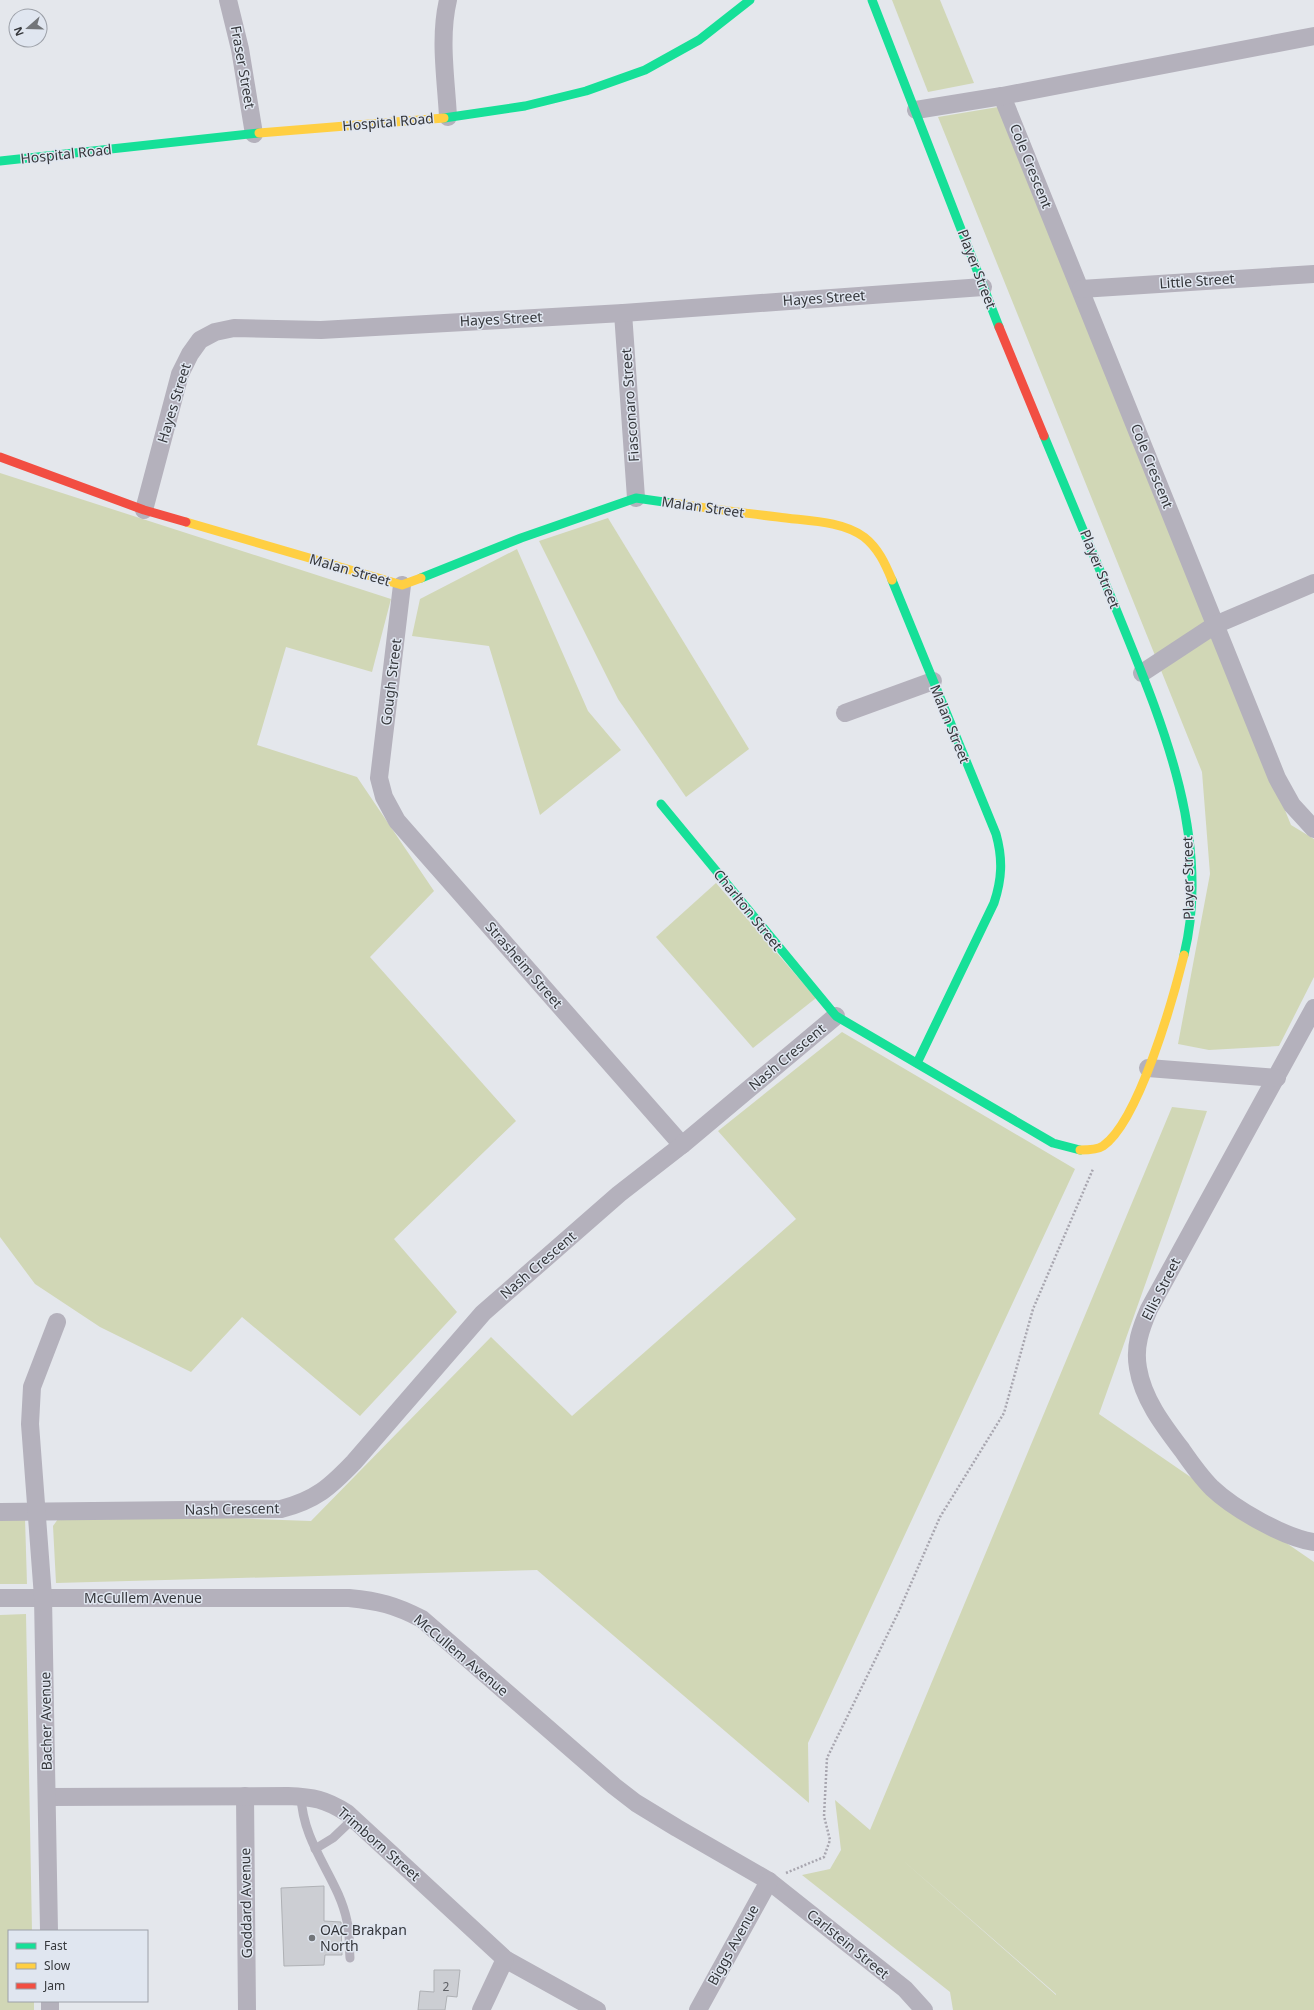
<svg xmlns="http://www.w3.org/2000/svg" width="1314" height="2010" viewBox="0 0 1314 2010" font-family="'Noto Sans',sans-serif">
  <rect width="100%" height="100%" fill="#e4e7ec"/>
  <g fill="#d1d7b6" fill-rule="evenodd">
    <polygon points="892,0 940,0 974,83 928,92"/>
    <polygon points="998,107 1291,825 1314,839 1314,977 1279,1046 1209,1050 1178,1044 1210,874 1202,772 938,117"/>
    <polygon points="0,473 391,599 372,672 286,647 257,745 357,777 434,891 370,957 516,1121 394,1239 457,1312 360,1416 242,1317 191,1372 100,1327 35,1284 0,1237"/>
    <polygon points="608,518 749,749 686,797 618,699 539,541"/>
    <polygon points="517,549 588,711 621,750 540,815 489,646 412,636 420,599"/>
    <polygon points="716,883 816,998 753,1048 656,937"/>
    <polygon points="842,1032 1075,1169 808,1743 809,1803 537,1570 56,1583 53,1526 63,1512 311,1521 491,1337 572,1416 796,1219 718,1131"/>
    <path d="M1172,1107L1207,1111L1099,1414L1314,1562V2010H953L950,1992L802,1875L830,1869L841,1850L835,1800L870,1830ZM899,1857L1056,1994V1995Z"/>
    <polygon points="25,1518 27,1584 0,1584 0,1520"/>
    <polygon points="26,1614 32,1931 9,1931 9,2001 34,2001 34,2010 0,2010 0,1615"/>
  </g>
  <g fill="#ccced3" stroke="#afb1b5">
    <polygon points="324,1886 324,1921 341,1922 342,1955 325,1955 324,1965 284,1966 281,1888"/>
    <polygon points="434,1970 460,1970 457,1997 447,1996 445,2010 418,2010 420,1991 434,1992"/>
  </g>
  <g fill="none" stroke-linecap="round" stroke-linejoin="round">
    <polyline stroke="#a8a6af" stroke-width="2.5" stroke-dasharray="2 2" stroke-linecap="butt" points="786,1873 824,1857 830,1840 824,1816 827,1758 899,1611 940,1517 1004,1413 1033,1309 1093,1169"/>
    <g stroke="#b4b1bc" stroke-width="9">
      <path d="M301,1796C303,1846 338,1877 347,1921C350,1933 349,1946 350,1958"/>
      <polyline points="315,1849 333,1838 353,1819"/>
    </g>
    <g stroke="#b4b1bc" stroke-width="18">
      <polyline points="228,0 240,49 254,134"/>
      <path d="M448,0C439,38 446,78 448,117"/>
      <polyline points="1002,96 1277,778 1292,805 1314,829"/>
      <polyline points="916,110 1002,96 1314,36"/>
      <polyline points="1081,289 1314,274"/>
      <polyline points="623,313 636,498"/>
      <polyline points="144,510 180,374 190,354 200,340 215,332 234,328 321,330 623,313 983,287"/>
      <polyline points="402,585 379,778 384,797 397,821 682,1145"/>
      <polyline points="1142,673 1215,625 1314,583"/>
      <polyline points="845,713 933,681"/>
      <path d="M1314,1008L1149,1309C1141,1328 1134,1346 1138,1368C1143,1399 1163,1425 1182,1450C1191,1463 1201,1477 1212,1488C1234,1509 1285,1538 1314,1542"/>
      <polyline points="1148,1068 1277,1078"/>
      <path d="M0,1512L281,1509C316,1500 330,1487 354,1462L483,1313L619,1194L682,1145L836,1016"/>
      <path d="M0,1598H349C379,1601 395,1605 422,1619L614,1786L636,1803L677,1828L769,1881L905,1989L924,2010"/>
      <polyline points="245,1796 247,2010"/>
      <path d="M48,1797L288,1796C313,1797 325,1799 347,1813L505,1959L597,2010"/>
      <polyline points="49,1931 43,1597 30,1424 32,1387 57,1322"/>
      <polyline points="50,2001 50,2010"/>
      <polyline points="481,2010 505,1959"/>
      <polyline points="698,2010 769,1881"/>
    </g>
    <g stroke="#16e098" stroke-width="9">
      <polyline points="872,0 999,327"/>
      <polyline points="444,118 525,106 586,91 645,70 699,40 750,0"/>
      <polyline points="0,161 259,133"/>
      <path d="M1044,436C1068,493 1092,551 1116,609C1159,715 1213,837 1184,955"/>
      <polyline points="421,578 521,538 636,498 671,503"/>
      <path d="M892,580L996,834C1003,859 1002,879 994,903L917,1063"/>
      <polyline points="661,804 836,1016 1053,1143 1080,1150"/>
    </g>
    <g stroke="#ffcf43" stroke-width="9">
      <polyline points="259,133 444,118"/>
      <path d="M671,503C707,508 742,513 778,517C804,521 841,520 864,537C878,548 885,563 892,580"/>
      <polyline points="186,522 402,585 421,578"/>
      <path d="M1080,1150C1087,1150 1097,1150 1103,1146C1139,1121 1173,999 1184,955"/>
    </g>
    <g stroke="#f24e42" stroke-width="9">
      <polyline points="999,327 1044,436"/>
      <polyline points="0,457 144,510 186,522"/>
    </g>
  </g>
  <circle fill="#727579" stroke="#e0e6f0" stroke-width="1.5" cx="312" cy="1938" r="4"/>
  <g text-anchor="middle" stroke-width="3" stroke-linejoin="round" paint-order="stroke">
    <g font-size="12" fill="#5d5f64">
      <text x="446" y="1991">2</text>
    </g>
    <g font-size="14" fill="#35373b" stroke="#e0e6f0">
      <text transform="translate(243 67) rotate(80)" y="5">Fraser Street</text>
      <text transform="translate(388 122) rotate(-5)" y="5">Hospital Road</text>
      <text transform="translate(66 154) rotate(-6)" y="5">Hospital Road</text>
      <text transform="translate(1031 166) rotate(68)" y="5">Cole Crescent</text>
      <text transform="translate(977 269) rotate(69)" y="5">Player Street</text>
      <text transform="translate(1197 281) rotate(-4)" y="5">Little Street</text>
      <text transform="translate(824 298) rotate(-4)" y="5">Hayes Street</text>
      <text transform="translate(501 319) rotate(-3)" y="5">Hayes Street</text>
      <text transform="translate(174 403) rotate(-73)" y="5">Hayes Street</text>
      <text transform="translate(630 405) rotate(-94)" y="5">Fiasconaro Street</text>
      <text transform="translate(1152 466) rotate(68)" y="5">Cole Crescent</text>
      <text transform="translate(703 507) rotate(8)" y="5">Malan Street</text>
      <text transform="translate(1100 569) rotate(68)" y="5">Player Street</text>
      <text transform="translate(350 570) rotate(16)" y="5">Malan Street</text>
      <text transform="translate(391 682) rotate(-83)" y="5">Gough Street</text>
      <text transform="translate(950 724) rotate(68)" y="5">Malan Street</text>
      <text transform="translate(1188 878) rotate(-91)" y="5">Player Street</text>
      <text transform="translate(748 910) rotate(51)" y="5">Charlton Street</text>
      <text transform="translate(524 965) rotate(49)" y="5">Strasheim Street</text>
      <text transform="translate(787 1057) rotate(-40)" y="5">Nash Crescent</text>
      <text transform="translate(538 1265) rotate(-41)" y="5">Nash Crescent</text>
      <text transform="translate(1161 1289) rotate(-63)" y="5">Ellis Street</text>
      <text transform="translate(232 1509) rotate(-1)" y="5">Nash Crescent</text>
      <text x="143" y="1603">McCullem Avenue</text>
      <text transform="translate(461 1655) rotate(40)" y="5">McCullem Avenue</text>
      <text transform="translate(46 1721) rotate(-91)" y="5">Bacher Avenue</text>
      <text transform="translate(379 1844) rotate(41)" y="5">Trimborn Street</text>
      <text transform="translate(246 1903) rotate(-91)" y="5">Goddard Avenue</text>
      <text transform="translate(848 1944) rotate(39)" y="5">Carlstein Street</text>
      <text transform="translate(733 1945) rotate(-61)" y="5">Biggs Avenue</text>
    </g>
    <g font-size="14" fill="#35373b" stroke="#e0e6f0" text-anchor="start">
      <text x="320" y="1935">OAC Brakpan<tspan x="320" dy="16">North</tspan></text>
    </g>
  </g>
  <rect x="8" y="1930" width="140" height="72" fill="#e0e6f0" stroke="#9ca0a8"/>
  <rect x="16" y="1943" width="20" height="6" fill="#16e098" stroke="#9ca0a8"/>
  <text x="44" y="1950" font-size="12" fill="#35373b">Fast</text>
  <rect x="16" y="1963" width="20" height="6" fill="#ffcf43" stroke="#9ca0a8"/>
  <text x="44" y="1970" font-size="12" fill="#35373b">Slow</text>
  <rect x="16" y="1983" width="20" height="6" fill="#f24e42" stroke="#9ca0a8"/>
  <text x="44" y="1990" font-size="12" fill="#35373b">Jam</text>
  <g transform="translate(28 28) rotate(250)"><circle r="19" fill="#e0e6f0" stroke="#9ca0a8"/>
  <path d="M0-3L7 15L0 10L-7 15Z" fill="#727579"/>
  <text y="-6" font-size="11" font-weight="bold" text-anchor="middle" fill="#35373b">N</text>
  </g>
</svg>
